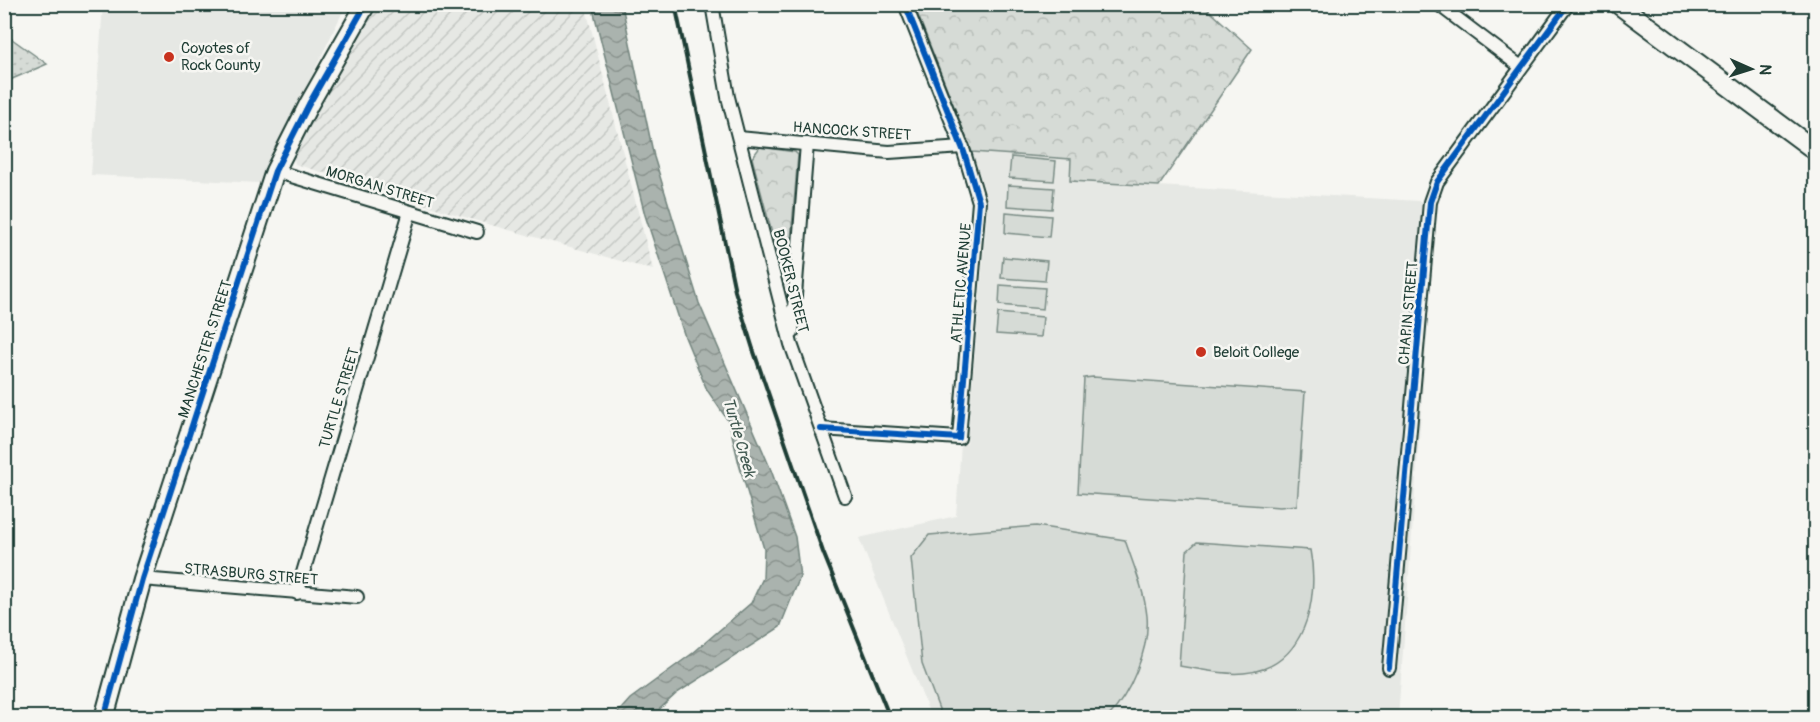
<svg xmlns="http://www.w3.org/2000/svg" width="1820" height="722" viewBox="0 0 1820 722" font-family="Pangolin,sans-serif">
  <defs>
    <pattern id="industrial-furrows" width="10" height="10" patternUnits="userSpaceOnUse" patternTransform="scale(1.5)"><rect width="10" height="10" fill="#e6e8e4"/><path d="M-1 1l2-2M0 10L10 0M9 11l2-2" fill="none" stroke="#c5c8c4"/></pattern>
    <pattern id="grass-dots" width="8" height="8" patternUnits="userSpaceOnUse" patternTransform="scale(1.5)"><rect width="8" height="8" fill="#d6dbd6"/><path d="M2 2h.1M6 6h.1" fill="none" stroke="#b7bdb8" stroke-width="1.8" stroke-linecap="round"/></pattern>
    <pattern id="park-crowns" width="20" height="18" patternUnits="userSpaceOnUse" patternTransform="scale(1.5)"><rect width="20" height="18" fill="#d6dbd6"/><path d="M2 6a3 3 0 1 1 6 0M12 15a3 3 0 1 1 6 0" fill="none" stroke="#b7bdb8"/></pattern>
    <pattern id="water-waves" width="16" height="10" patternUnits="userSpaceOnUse" patternTransform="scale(1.5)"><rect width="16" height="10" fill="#aab3ae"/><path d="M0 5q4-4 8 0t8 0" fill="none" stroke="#8a938e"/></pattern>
  </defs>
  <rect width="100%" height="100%" fill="#f6f6f2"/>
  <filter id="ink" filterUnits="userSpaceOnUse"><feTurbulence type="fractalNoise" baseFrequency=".0167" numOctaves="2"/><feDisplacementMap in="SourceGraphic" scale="12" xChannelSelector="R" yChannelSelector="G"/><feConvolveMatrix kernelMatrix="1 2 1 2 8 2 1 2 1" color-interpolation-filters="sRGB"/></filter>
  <g filter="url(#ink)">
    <g fill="#e6e8e4">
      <polygon points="103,5 346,5 260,183 91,175"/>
      <polygon points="972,152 1071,159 1071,181 1437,202 1398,717 931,717 859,538 956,516 961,444 967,444 987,213 986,194"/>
    </g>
    <polygon fill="url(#industrial-furrows)" points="374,5 585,5 653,270 484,223 295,164 293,154 298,140"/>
    <polygon fill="url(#grass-dots)" stroke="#7a8c85" stroke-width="1.5" points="5,34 47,64 5,82"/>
    <g fill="url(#park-crowns)" stroke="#7a8c85" stroke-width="1.5">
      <polygon points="914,5 1203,5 1252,49 1159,186 1070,181 1071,159 972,152"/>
      <polygon points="760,147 795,152 798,155 788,277 784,277 782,271 752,158"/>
    </g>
    <g fill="#d6dbd6" stroke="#7a8c85" stroke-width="1.5">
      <polygon points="1011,157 1056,161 1054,181 1009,178"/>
      <polygon points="1008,185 1054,188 1052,209 1007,206"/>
      <polygon points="1006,212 1051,216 1049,237 1005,233"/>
      <polygon points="1003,257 1047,261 1045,281 1001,278"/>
      <polygon points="1000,285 1045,288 1043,309 999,305"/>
      <polygon points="998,313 1043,317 1041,337 996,334"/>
      <polygon points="1093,377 1305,392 1297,505 1280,507 1078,493 1084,378"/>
      <path d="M1036,526L1125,540C1133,564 1144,589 1147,616C1150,648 1130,695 1108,717H942L922,664L911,558L929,535Z"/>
      <path d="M1197,542L1310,550C1320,599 1305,668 1244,673C1222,675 1201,669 1179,666L1187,551Z"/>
    </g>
    <polygon fill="url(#water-waves)" stroke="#72847d" stroke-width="1.5" points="592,5 622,5 654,157 699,303 771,470 795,537 800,577 780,627 677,693 651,717 614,717 630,699 693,653 751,603 763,578 764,549 739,464 729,422 707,390 685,337 645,215"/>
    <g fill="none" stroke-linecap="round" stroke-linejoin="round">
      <g stroke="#1f3d34" stroke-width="16">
        <g id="street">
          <polyline points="712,4 728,97 791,344 845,496"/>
          <polyline points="1438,4 1521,67"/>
          <polyline points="739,138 889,152 963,147"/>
          <polyline points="275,171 477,232"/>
          <polyline points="792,333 807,144"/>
          <polyline points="821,429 959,438 979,202 964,152 905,4"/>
          <polyline points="142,579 357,597"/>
          <polyline points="297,593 410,212"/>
          <polyline points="1389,668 1430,202 1437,182 1568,4"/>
        </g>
      </g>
      <g stroke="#1f3d34" stroke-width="22">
        <g id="secondary">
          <polyline points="1618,4 1816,151"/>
          <polyline points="104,718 142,579 275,171 309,104 366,4"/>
        </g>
      </g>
      <use href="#street" stroke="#f6f6f2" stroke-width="12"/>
      <use href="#secondary" stroke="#f6f6f2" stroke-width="18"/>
      <polyline stroke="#1f3d34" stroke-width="4" points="675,4 735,291 753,349 823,552 890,718"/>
      <g stroke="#f6f6f2" stroke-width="10">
        <g id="cycleway">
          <polyline points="821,429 959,438 979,202 964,152 905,4"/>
          <polyline points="1389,668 1430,202 1437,182 1568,4"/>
          <polyline points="104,718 142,579 275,171 309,104 366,4"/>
        </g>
      </g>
      <use href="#cycleway" stroke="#0057b8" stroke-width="6"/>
    </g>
  </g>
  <g fill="#c8321e" stroke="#f6f6f2" stroke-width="2">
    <circle cx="169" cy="57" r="6"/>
    <circle cx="1201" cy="352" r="6"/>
  </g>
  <g text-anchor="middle" stroke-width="5" stroke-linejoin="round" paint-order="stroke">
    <g font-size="15" fill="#1f3d34" stroke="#f6f6f2" text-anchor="start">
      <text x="181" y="53">Coyotes of<tspan x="181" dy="17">Rock County</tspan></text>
      <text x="1213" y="357">Beloit College</text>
    </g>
    <g font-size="15" fill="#1f3d34" stroke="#f6f6f2">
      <text transform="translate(852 131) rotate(4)" y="5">HANCOCK STREET</text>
      <text transform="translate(380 187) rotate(17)" y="5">MORGAN STREET</text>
      <text transform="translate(791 281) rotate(76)" y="5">BOOKER STREET</text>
      <text transform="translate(961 283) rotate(-85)" y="5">ATHLETIC AVENUE</text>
      <text transform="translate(1408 313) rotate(-85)" y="5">CHAPIN STREET</text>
      <text transform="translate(205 349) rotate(-72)" y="5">MANCHESTER STREET</text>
      <text transform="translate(339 398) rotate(-73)" y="5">TURTLE STREET</text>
      <text transform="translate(251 574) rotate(5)" y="5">STRASBURG STREET</text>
    </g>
    <g font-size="16" font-style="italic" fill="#425a52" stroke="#f6f6f2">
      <text transform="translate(740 437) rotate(74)" y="6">Turtle Creek</text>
    </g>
  </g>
  <rect width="1820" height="722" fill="none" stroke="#f6f6f2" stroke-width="24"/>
  <rect x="12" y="12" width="1796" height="698" fill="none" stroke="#1f3d34" stroke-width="2" filter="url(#ink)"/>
  <g transform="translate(1751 69) rotate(93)" stroke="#f6f6f2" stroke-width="4.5" paint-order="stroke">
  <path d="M0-4.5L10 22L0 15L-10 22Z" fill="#1f3d34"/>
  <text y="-9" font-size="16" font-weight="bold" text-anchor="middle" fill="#1f3d34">N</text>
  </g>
</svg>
